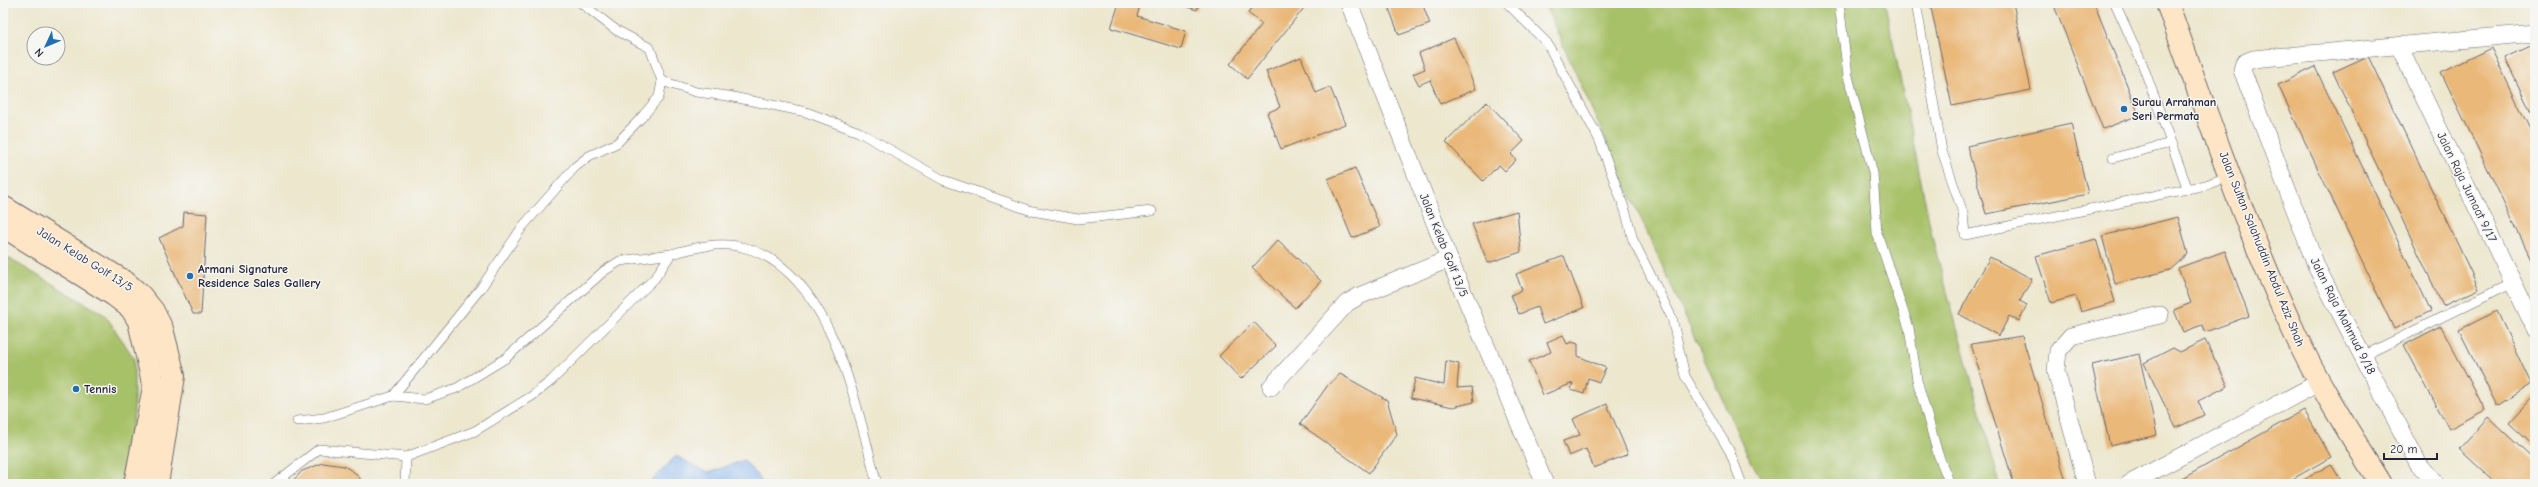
<svg xmlns="http://www.w3.org/2000/svg" width="2538" height="487" viewBox="0 0 2538 487" font-family="'Comic Neue',sans-serif">
  <rect width="100%" height="100%" fill="#f6f6f2"/>
  <filter id="ink" filterUnits="userSpaceOnUse"><feTurbulence type="fractalNoise" baseFrequency=".025" numOctaves="2"/><feDisplacementMap in="SourceGraphic" scale="8" xChannelSelector="R" yChannelSelector="G"/><feConvolveMatrix kernelMatrix="1 2 1 2 8 2 1 2 1" color-interpolation-filters="sRGB"/></filter>
  <filter id="wash" filterUnits="userSpaceOnUse"><feTurbulence type="fractalNoise" baseFrequency=".012" numOctaves="4" result="noise"/><feDisplacementMap in="SourceGraphic" scale="16" xChannelSelector="R" yChannelSelector="G"/><feGaussianBlur stdDeviation="0.9" result="paint"/><feColorMatrix in="noise" values="0 0 0 0 0 0 0 0 0 0 0 0 0 0 0 0 0 1.4 0 .05"/><feComposite in="paint" operator="in"/></filter>
  <g filter="url(#wash)">
    <rect width="100%" height="100%" fill="#ede7ce"/>
    <g fill="#a7c167" stroke="#647251">
      <polygon points="1544,3 1885,3 1933,241 2000,484 1764,484 1745,450"/>
      <polygon points="3,255 105,315 134,358 134,414 122,484 3,484"/>
    </g>
    <polygon fill="#84b4f0" stroke="#536b96" points="676,456 708,473 744,460 764,484 649,484"/>
    <g id="blocks">
      <g fill="#eab878">
        <polygon points="1119,3 1140,6 1137,16 1186,31 1181,49 1111,28"/>
        <polygon points="1174,3 1199,3 1197,10"/>
        <polygon points="1256,3 1308,3 1247,79 1230,64 1262,24 1248,13"/>
        <polygon points="1387,3 1422,3 1430,24 1399,35"/>
        <polygon points="1930,3 2013,3 2031,90 1952,106"/>
        <polygon points="2053,3 2094,3 2139,115 2103,129"/>
        <polygon points="1454,38 1476,89 1440,104 1430,80 1419,85 1413,74 1425,69 1419,53"/>
        <polygon points="2535,44 2535,121 2505,58"/>
        <polygon points="2491,48 2535,140 2535,267 2441,72"/>
        <polygon points="2368,56 2479,289 2443,306 2333,72"/>
        <polygon points="1301,57 1316,93 1330,87 1345,124 1281,149 1267,113 1280,107 1266,71"/>
        <polygon points="2315,67 2431,311 2394,329 2278,85"/>
        <polygon points="1487,102 1524,141 1511,154 1516,160 1505,171 1499,165 1483,181 1446,142"/>
        <polygon points="2071,123 2088,194 1986,214 1967,146"/>
        <polygon points="1355,168 1380,227 1352,238 1328,179"/>
        <polygon points="1517,211 1521,252 1488,263 1472,224"/>
        <polygon points="184,212 207,214 201,314 193,314 159,238 183,226"/>
        <polygon points="2178,217 2188,254 2170,270 2115,284 2102,236"/>
        <polygon points="2096,239 2115,302 2081,312 2076,296 2051,303 2036,256"/>
        <polygon points="1278,240 1321,281 1295,308 1252,268"/>
        <polygon points="2225,251 2249,316 2205,332 2202,325 2183,332 2174,310 2191,303 2178,268"/>
        <polygon points="1564,256 1584,308 1543,324 1537,307 1519,314 1511,295 1522,290 1516,274"/>
        <polygon points="1990,257 2032,279 2020,301 2027,305 2019,321 2009,316 1999,336 1959,314"/>
        <polygon points="2497,311 2531,384 2497,406 2459,330"/>
        <polygon points="1254,322 1276,346 1241,379 1219,356"/>
        <polygon points="2441,326 2485,410 2449,429 2404,345"/>
        <polygon points="1563,335 1567,344 1572,342 1578,344 1578,356 1606,368 1599,382 1588,378 1584,394 1571,390 1573,383 1543,395 1529,361 1551,352 1547,342"/>
        <polygon points="2022,336 2067,484 2014,484 1971,344"/>
        <polygon points="2205,340 2228,386 2198,401 2204,415 2176,428 2144,363 2173,348 2180,352"/>
        <polygon points="2139,354 2157,435 2110,446 2092,365"/>
        <polygon points="1446,361 1459,364 1457,388 1472,387 1474,402 1453,407 1411,398 1415,378 1444,385"/>
        <polygon points="1340,374 1387,400 1397,434 1369,473 1300,424 1328,385"/>
        <polygon points="2535,395 2535,447 2509,423"/>
        <polygon points="1607,404 1628,454 1594,468 1586,449 1569,456 1563,441 1580,435 1573,419"/>
        <polygon points="2304,410 2331,457 2284,484 2173,484"/>
        <polygon points="2488,417 2535,461 2535,484 2497,484 2459,449"/>
        <polygon points="323,463 344,466 354,472 365,484 290,484 302,471"/>
        <polygon points="2331,464 2343,484 2297,484"/>
      </g>
    </g>
  </g>
  <g filter="url(#ink)">
    <use href="#blocks" fill-opacity="0" stroke="#69676e" stroke-width="1"/>
    <g fill="none" stroke-linecap="round" stroke-linejoin="round">
      <g stroke="#69676e" stroke-width="10">
        <g id="lane">
          <polyline points="581,3 616,30 650,48 662,81"/>
          <polyline points="1507,3 1547,43 1599,139 1626,213 1633,240 1672,318 1685,376 1729,450 1742,484"/>
          <polyline points="1839,3 1848,76 1873,173 1877,233 1909,328 1917,380 1938,454 1950,484"/>
          <polyline points="1916,3 1942,151 1963,213 1965,235 2206,185 2230,176"/>
          <polyline points="2115,3 2142,63 2187,187"/>
          <polyline points="2113,158 2171,143"/>
          <polyline points="2363,356 2513,282"/>
          <polyline points="393,396 481,288 523,226 575,167 589,156 617,143 641,118 659,97 662,81 696,92 728,96 806,112 859,132 943,180 1032,211 1078,219 1152,211"/>
          <polyline points="297,421 324,418 393,396 425,399 457,388 506,358 604,271 620,261 671,254"/>
          <path d="M274,484L319,449L406,457L475,431L532,396L551,381L655,278L671,254C693,248 719,241 742,247C832,268 857,409 877,484"/>
          <polyline points="405,484 406,457"/>
        </g>
      </g>
      <g stroke="#69676e" stroke-width="18">
        <g id="street">
          <polyline points="1349,3 1449,259 1545,484"/>
          <polyline points="2399,46 2535,328"/>
          <polyline points="1271,387 1347,303 1359,296 1449,259"/>
          <polyline points="2087,484 2056,371 2058,351 2071,336 2160,315"/>
          <polyline points="2129,484 2320,382"/>
          <polyline points="2436,484 2418,463 2317,268 2242,70 2244,63 2253,59 2535,33"/>
        </g>
      </g>
      <g stroke="#69676e" stroke-width="24">
        <g id="secondary">
          <path d="M2167,3C2207,114 2245,227 2295,334C2319,386 2351,435 2381,484"/>
          <polyline points="3,207 125,282 140,295 153,311 162,329 174,376 157,484"/>
          <polyline points="3,226 114,295 131,308 139,321 154,387 135,484"/>
        </g>
      </g>
      <use href="#lane" stroke="#fff" stroke-width="9"/>
      <use href="#street" stroke="#fff" stroke-width="17"/>
      <use href="#secondary" stroke="#fee5c5" stroke-width="22"/>
    </g>
  </g>
  <g fill="#1f6fb2" stroke="#f6f6f2" stroke-width="1.5">
    <circle cx="2124" cy="109" r="4"/>
    <circle cx="190" cy="276" r="4"/>
    <circle cx="76" cy="389" r="4"/>
  </g>
  <g text-anchor="middle" stroke-width="3" stroke-linejoin="round" paint-order="stroke">
    <g font-size="12" font-weight="bold" fill="#22223b" stroke="#f6f6f2" text-anchor="start">
      <text x="2132" y="106">Surau Arrahman<tspan x="2132" dy="14">Seri Permata</tspan></text>
      <text x="198" y="273">Armani Signature<tspan x="198" dy="14">Residence Sales Gallery</tspan></text>
      <text x="84" y="393">Tennis</text>
    </g>
    <g font-size="12" fill="#22223b" stroke="#f6f6f2">
      <text transform="translate(2467 187) rotate(64)" y="4">Jalan Raja Jumaat 9/17</text>
      <text transform="translate(1444 245) rotate(68)" y="4">Jalan Kelab Golf 13/5</text>
      <text transform="translate(2262 249) rotate(68)" y="4">Jalan Sultan Salahuddin Abdul Aziz Shah</text>
      <text transform="translate(85 259) rotate(32)" y="4">Jalan Kelab Golf 13/5</text>
      <text transform="translate(2343 316) rotate(63)" y="4">Jalan Raja Mahmud 9/18</text>
    </g>
  </g>
  <rect width="2538" height="487" fill="none" stroke="#f6f6f2" stroke-width="16"/>
  <g transform="translate(46 46) rotate(226)"><circle r="19" fill="#f6f6f2" stroke="#a1a1a9"/>
  <path d="M0-3L7 15L0 10L-7 15Z" fill="#1f6fb2"/>
  <text y="-6" font-size="11" font-weight="bold" text-anchor="middle" fill="#22223b">N</text>
  </g>
  <path d="M2384 453v6h53v-6" fill="none" stroke="#22223b" stroke-width="2"/>
  <text x="2390" y="453" font-size="12" fill="#22223b" stroke="#f6f6f2" stroke-width="3" paint-order="stroke">20 m</text>
</svg>
